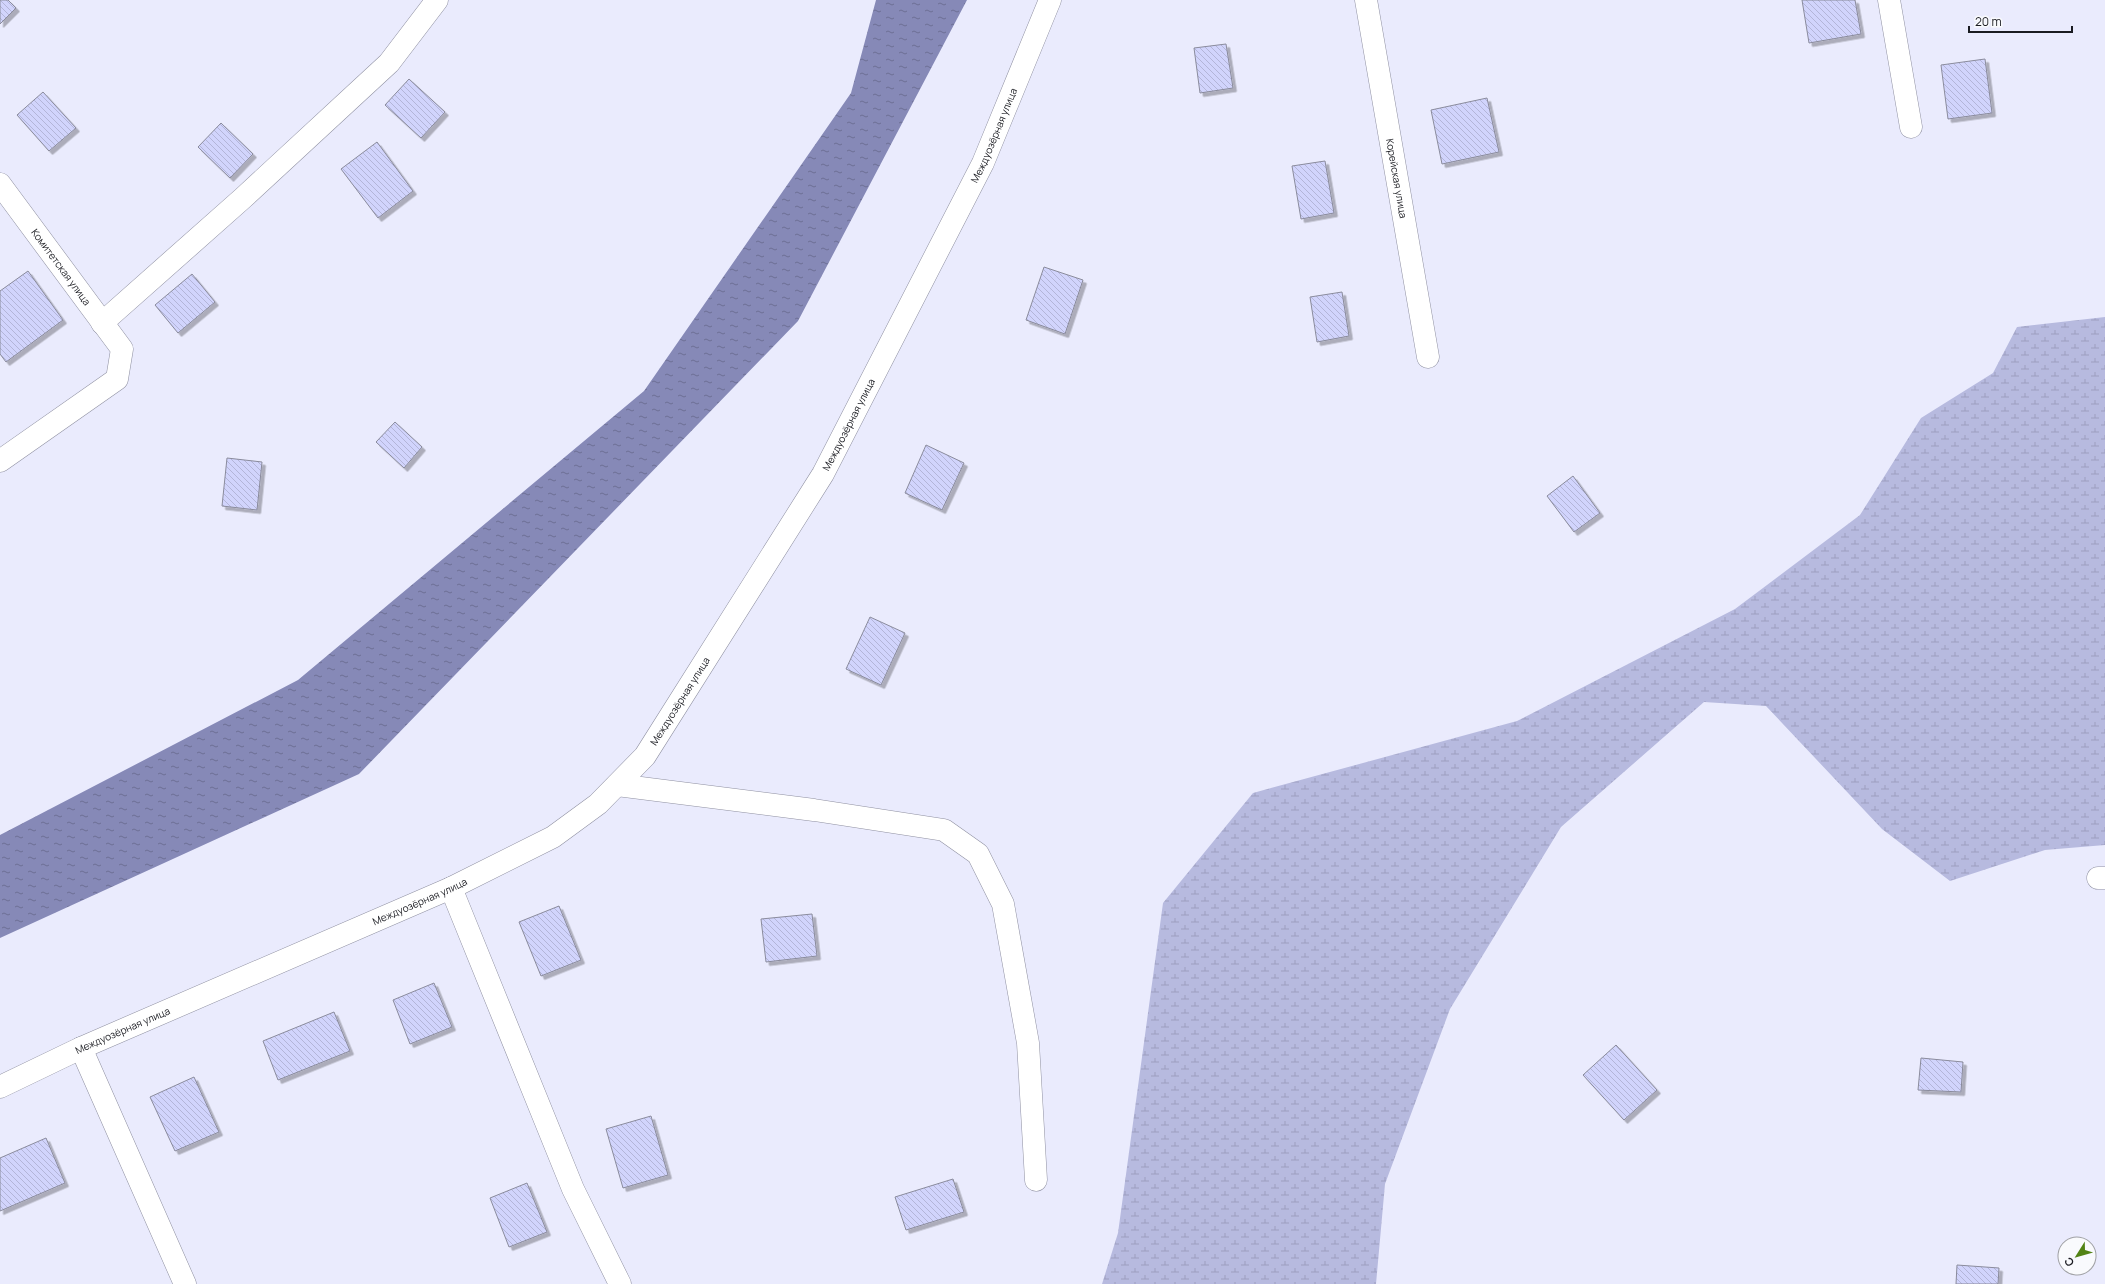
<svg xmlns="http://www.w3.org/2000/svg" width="2105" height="1284" viewBox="0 0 2105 1284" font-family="Manrope,sans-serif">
  <defs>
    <pattern id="wetland-marsh" width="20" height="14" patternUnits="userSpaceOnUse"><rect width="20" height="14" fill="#b7badf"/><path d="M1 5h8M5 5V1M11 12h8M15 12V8" fill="none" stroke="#9d9fbf"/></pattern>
    <pattern id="water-ripples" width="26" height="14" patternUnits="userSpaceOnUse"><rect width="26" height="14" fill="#8689b7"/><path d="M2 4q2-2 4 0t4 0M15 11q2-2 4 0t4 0" fill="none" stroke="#6d6f94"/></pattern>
    <pattern id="building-back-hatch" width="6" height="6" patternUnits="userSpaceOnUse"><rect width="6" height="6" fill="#d1d4fc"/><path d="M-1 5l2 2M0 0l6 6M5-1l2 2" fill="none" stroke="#b3b5d8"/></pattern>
    <filter id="shadow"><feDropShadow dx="3.5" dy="3.5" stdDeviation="0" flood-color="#0004"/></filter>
  </defs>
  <rect width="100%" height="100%" fill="#eaebfd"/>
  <polygon fill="url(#wetland-marsh)" points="2105,317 2105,845 2045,850 1950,881 1882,829 1766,706 1704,702 1561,827 1450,1009 1385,1184 1376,1284 1102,1284 1118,1233 1163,903 1253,793 1517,721 1735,609 1860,515 1921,418 1993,373 2017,327"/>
  <polygon fill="url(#water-ripples)" points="876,0 967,0 798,321 359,774 0,938 0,835 298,680 644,391 851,93"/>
  <g fill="url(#building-back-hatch)" stroke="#8a8b9c" filter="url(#shadow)">
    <polygon points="0,0 8,0 16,8 0,24"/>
    <polygon points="1802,0 1855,0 1861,34 1809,43"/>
    <polygon points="1226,44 1233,88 1200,93 1194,48"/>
    <polygon points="1985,59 1992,113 1948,119 1941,65"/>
    <polygon points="409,79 445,112 421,138 385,105"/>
    <polygon points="43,92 76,128 49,151 17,115"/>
    <polygon points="1487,98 1499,152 1442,164 1431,110"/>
    <polygon points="221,123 253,154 230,178 198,147"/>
    <polygon points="377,142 413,191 378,218 341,169"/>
    <polygon points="1325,161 1334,213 1301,219 1292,166"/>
    <polygon points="1044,267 1083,280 1065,334 1026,320"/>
    <polygon points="28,271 63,320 6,362 0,354 0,291"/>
    <polygon points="192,274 215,302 178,333 155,305"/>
    <polygon points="1342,292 1349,336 1317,342 1310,297"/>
    <polygon points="395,422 422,447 404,468 376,442"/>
    <polygon points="926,445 964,463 942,510 905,493"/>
    <polygon points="227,458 262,462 257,510 222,506"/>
    <polygon points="1573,476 1600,513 1574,532 1547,496"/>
    <polygon points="870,617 905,633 881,685 846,669"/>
    <polygon points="559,906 581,960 541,976 519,922"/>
    <polygon points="812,914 817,956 766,962 761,919"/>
    <polygon points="434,983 452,1027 410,1044 393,1000"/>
    <polygon points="334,1012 350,1051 278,1080 263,1041"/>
    <polygon points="1616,1045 1657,1090 1624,1120 1583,1075"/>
    <polygon points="1921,1058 1963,1062 1961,1092 1918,1090"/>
    <polygon points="194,1077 219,1132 175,1151 150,1097"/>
    <polygon points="651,1116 668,1175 623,1188 606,1129"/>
    <polygon points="46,1138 65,1183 0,1211 0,1158"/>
    <polygon points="953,1179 964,1212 906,1230 895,1197"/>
    <polygon points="527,1183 547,1232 509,1247 490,1198"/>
    <polygon points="1957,1265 1999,1268 1998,1284 1956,1284"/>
  </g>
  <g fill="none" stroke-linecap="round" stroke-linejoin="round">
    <g stroke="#8f90a1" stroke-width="23">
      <g id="minor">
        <path id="s1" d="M1366,0L1428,357"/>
        <polyline points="1889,0 1911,127"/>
        <path id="s2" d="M0,184L122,349L117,379L0,461"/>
        <polyline points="102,323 243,198 389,63 437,0"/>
        <polyline points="617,785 814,810 944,830 978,854 1003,904 1028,1043 1036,1180"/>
        <polyline points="2098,878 2105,878"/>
        <polyline points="451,888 573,1189 620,1284"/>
        <polyline points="81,1048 185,1284"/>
        <path id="s3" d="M0,1087L81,1048L451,888L553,837L598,804L645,756L823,474L983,163L1050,0"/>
      </g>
    </g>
    <use href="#minor" stroke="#fff" stroke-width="22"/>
  </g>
  <g text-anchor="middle" stroke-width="3" stroke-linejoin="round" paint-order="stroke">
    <g font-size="10" fill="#1a1b21" stroke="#f9fafd">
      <text dy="4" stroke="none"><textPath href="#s3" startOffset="1443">Междуозёрная улица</textPath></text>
      <text dy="4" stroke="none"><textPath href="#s1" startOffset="181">Корейская улица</textPath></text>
      <text dy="4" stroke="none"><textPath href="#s2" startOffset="103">Комитетская улица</textPath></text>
      <text dy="4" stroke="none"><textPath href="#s3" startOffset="1119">Междуозёрная улица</textPath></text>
      <text dy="4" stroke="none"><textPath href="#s3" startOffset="795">Междуозёрная улица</textPath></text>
      <text dy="4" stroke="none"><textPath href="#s3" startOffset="459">Междуозёрная улица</textPath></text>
      <text dy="4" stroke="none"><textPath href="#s3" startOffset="135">Междуозёрная улица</textPath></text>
    </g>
  </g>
  <g transform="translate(2077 1256) rotate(233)"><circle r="19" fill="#f9fafd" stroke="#a0a1a5"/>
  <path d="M0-3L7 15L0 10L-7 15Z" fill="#528315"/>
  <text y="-6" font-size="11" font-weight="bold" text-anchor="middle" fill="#1a1b21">С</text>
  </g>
  <path d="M1969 26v6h103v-6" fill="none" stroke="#1a1b21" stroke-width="2"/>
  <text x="1975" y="26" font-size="12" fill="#1a1b21" stroke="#f9fafd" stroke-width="3" paint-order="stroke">20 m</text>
</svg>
